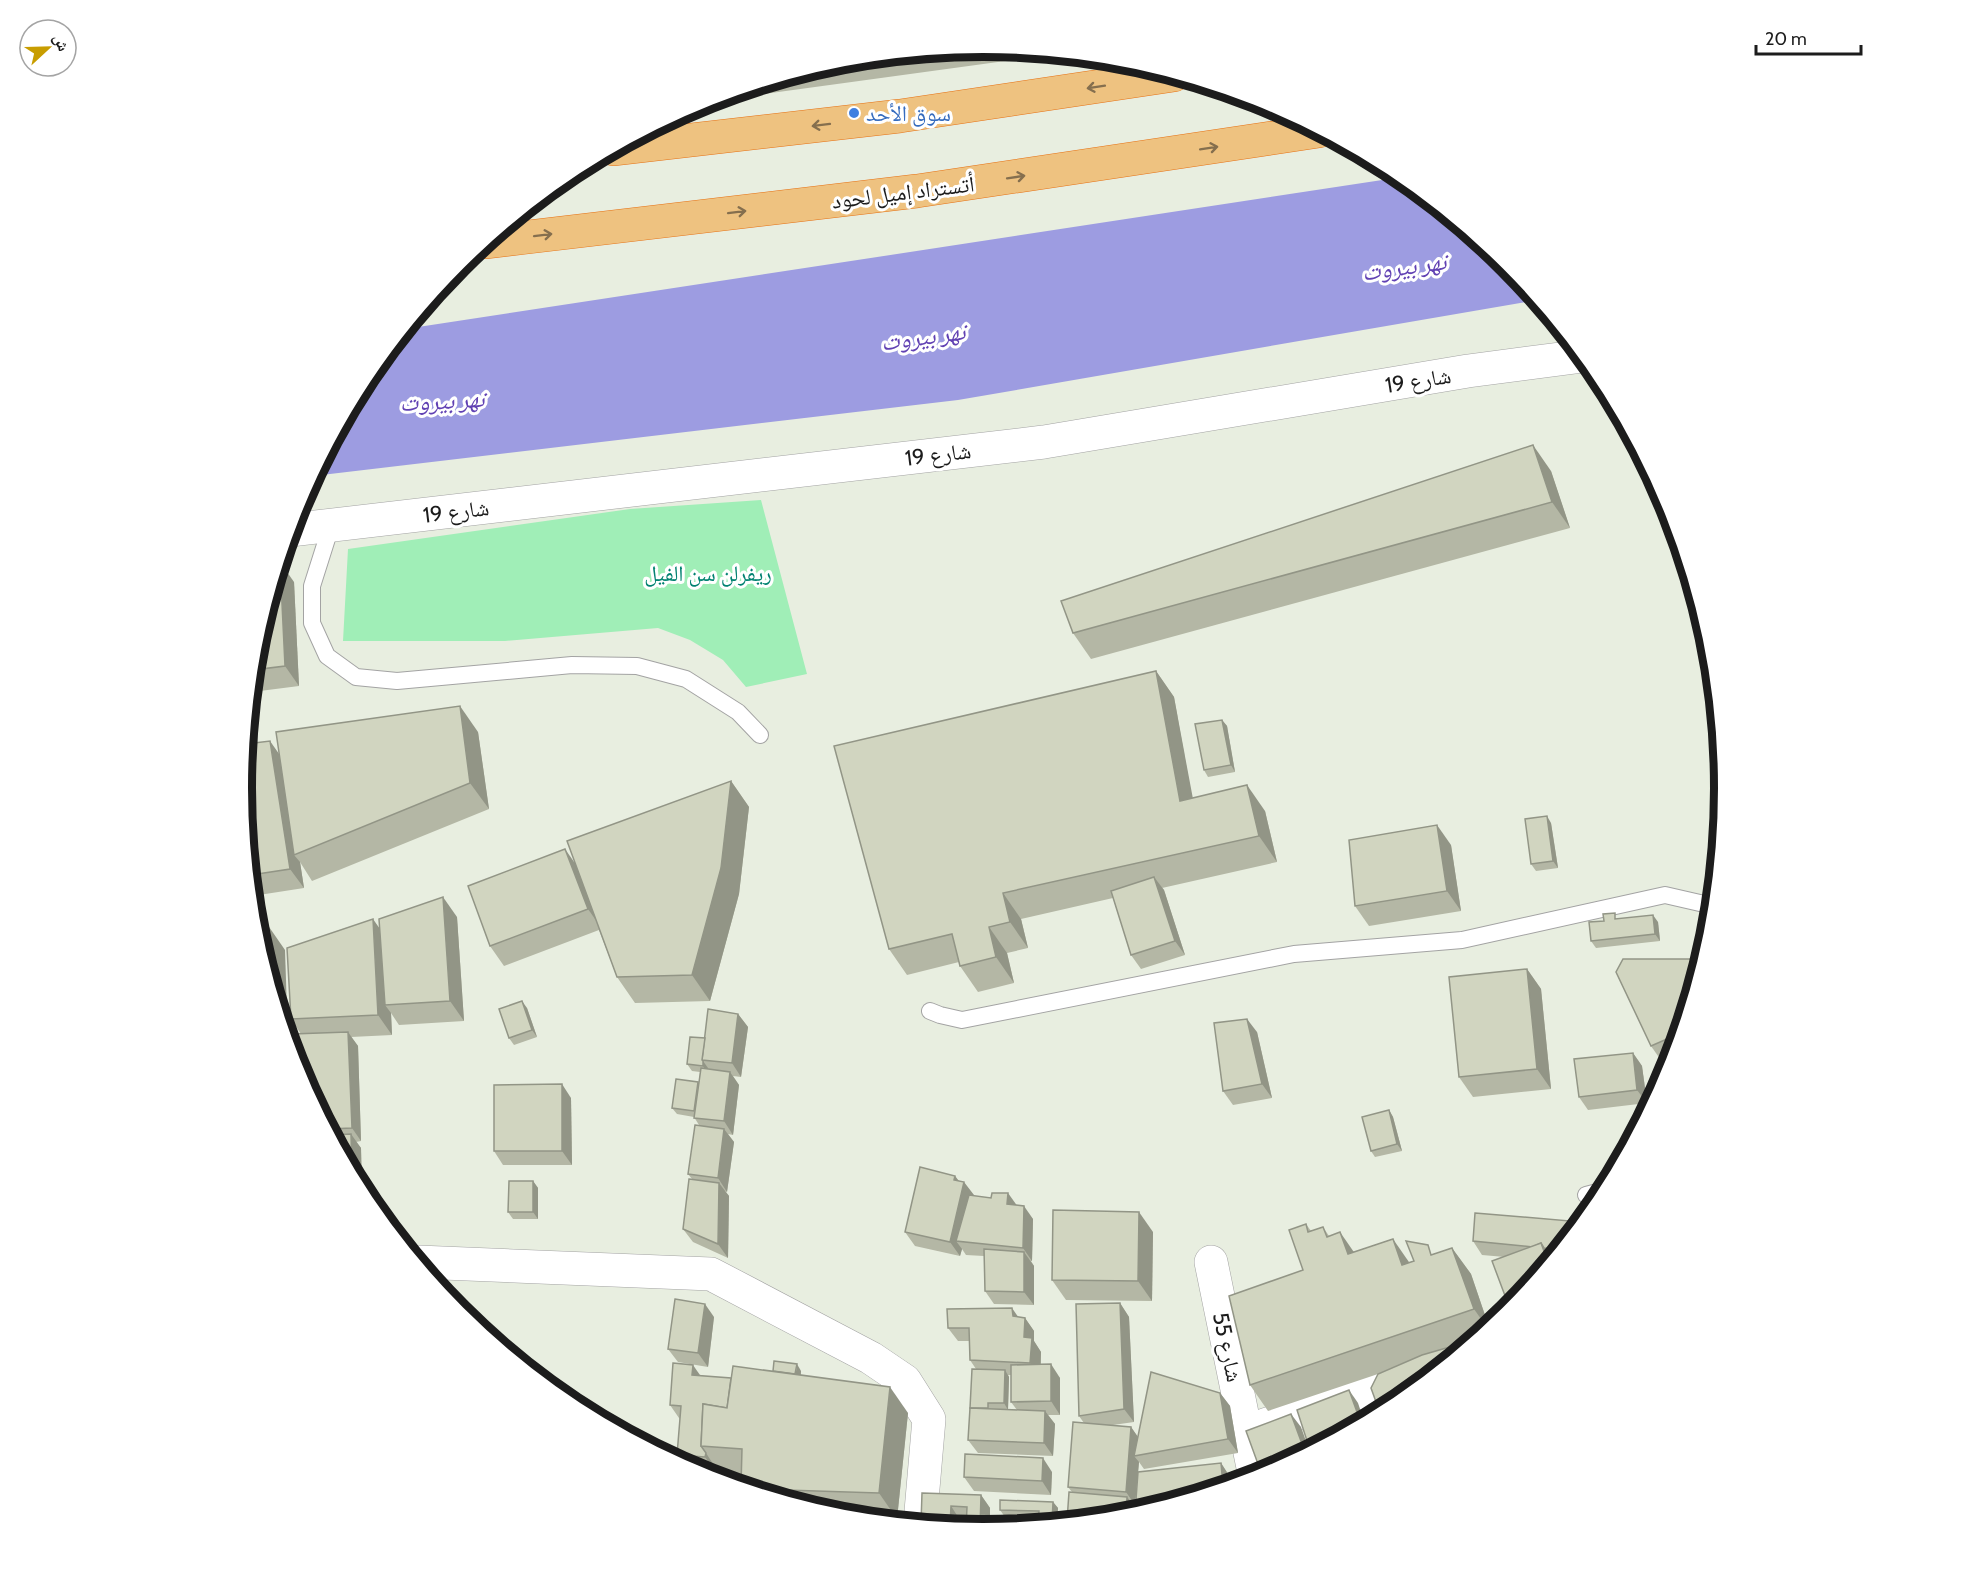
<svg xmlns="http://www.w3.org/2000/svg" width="1966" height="1576" viewBox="0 0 1966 1576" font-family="Cabin,'Noto Naskh Arabic',sans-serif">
  <rect width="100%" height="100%" fill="#e8eee0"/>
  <polygon fill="#a0eeb7" points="761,500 807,674 746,687 723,660 690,640 658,628 505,641 343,641 348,549 630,509"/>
  <polygon fill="#9d9ce1" points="1402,177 1508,264 1537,300 958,400 313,476 367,376 405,329"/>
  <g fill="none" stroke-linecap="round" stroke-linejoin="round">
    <g stroke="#a3a3a3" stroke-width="18">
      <g id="service">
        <polyline points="331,526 312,586 312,623 327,656 356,677 397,681 572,665 637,666 686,679 738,712 760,735"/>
        <polyline points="930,1011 940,1015 962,1020 1294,954 1462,940 1665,895 1713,906"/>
        <polyline points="1586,1195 1605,1190"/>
      </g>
    </g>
    <g stroke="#a3a3a3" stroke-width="34">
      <g id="minor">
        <polyline points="418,1262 711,1274 871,1358 905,1381 929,1419 920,1523"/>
        <polyline points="1211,1262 1255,1477"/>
        <polyline points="1250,1430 1414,1374"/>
      </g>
    </g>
    <g stroke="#a3a3a3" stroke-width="34">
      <polyline id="tertiary" points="290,530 1044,442 1468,371 1583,356"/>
    </g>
    <g stroke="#e67114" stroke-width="34">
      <g id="motorway">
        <polyline points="613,149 900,116 1174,75"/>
        <polyline points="485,242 917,191 1319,131"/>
      </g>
    </g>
    <use href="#service" stroke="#fff" stroke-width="16"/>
    <use href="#minor" stroke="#fff" stroke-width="33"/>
    <use href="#tertiary" stroke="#fff" stroke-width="33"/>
    <use href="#motorway" stroke="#eec280" stroke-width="33"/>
  </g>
  <g fill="#b4b7a5" fill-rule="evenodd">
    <polygon points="983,46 1057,54 698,103 839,61"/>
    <polygon points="1551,471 1570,528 1091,659 1073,633"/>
    <polygon points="294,582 299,686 251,692 256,643"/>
    <polygon points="1156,671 1174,697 1192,798 1265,811 1277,862 1162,888 1164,890 1185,955 1141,969 1131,955 1113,898 1021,919 1028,948 1007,953 1014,983 978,992 960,966 959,962 907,975 889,949"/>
    <polygon points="1222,720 1227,726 1235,772 1208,777 1204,770"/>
    <polygon points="478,732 489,809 312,881 300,862 304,888 252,896 242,788 280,755"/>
    <polygon points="731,781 749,807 739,894 710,1001 635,1003 617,977 599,930 504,966 490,946 574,862"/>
    <polygon points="1551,823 1558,868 1536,871 1531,864"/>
    <polygon points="1451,845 1461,911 1369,926 1355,906"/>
    <polygon points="457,917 464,1021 399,1025 391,1013 392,1035 351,1037 358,1046 361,1141 356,1142 361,1148 362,1192 298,1071 301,1034 291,1019"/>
    <polygon points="1619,919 1658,922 1660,941 1596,948 1591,941"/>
    <polygon points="1700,967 1670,1064 1665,1066 1651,1046"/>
    <polygon points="1527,969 1541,989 1551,1089 1473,1097 1459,1077"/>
    <polygon points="527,1008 537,1037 514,1045 509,1038"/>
    <polygon points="738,1014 748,1027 741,1077 733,1076 739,1085 733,1135 728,1134 734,1142 727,1192 725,1191 729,1196 728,1258 693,1242 683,1229 692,1179 688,1174 699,1125 694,1117 677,1114 672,1108 698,1082 699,1083 700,1072 692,1071 687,1064 705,1038"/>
    <polygon points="1257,1032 1272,1098 1233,1105 1223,1091"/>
    <polygon points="1633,1053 1642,1066 1647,1103 1588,1110 1579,1097"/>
    <polygon points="571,1098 572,1165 503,1165 494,1151"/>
    <polygon points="1389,1110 1393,1117 1402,1151 1375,1157 1371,1151"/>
    <polygon points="955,1176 959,1181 974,1196 1016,1205 1033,1219 1032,1261 1031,1261 1034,1266 1034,1305 994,1304 985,1291 984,1256 966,1255 962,1249 960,1256 915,1246 905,1232"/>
    <polygon points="533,1181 538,1188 538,1219 513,1219 508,1212"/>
    <polygon points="1582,1222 1510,1309 1505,1257 1482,1255 1473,1241"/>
    <polygon points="1306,1224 1311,1231 1323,1227 1329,1236 1354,1252 1409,1263 1452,1248 1471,1274 1489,1327 1395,1405 1378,1374 1268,1411 1250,1385 1303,1270"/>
    <polygon points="1153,1232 1152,1301 1066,1300 1052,1280"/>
    <polygon points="1120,1303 1129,1317 1134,1422 1113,1425 1131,1427 1138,1437 1220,1393 1230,1406 1238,1453 1144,1469 1139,1462 1135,1505 1133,1505 1135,1508 1221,1463 1230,1477 1231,1484 1127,1515 1072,1492 1068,1487 1084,1423 1079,1416"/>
    <polygon points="714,1317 708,1367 678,1362 668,1349"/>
    <path d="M1018,1317L1025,1318L1034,1331V1341L1041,1352V1364L1060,1378V1415H1048L1055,1424L1053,1456L978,1453L968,1440L970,1408L976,1369L970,1360L969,1341H958L948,1328ZM1008,1375H1011V1402L1017,1410L1008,1409L1009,1377Z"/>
    <polygon points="773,1371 801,1371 801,1375 908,1413 897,1519 867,1518 838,1515 741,1486 742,1474 719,1472 715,1467 715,1471 712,1471 714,1475 685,1465 677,1455 680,1419 679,1418 670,1405 701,1376 731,1378"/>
    <polygon points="1052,1472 1051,1495 974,1491 964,1477"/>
    <polygon points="922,1493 981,1495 990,1508 990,1529 983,1529 966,1520 960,1520 960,1527 921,1523"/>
    <polygon points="1053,1502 1058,1508 1057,1522 1038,1524 1038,1518 1005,1517 1000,1510"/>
  </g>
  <g fill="#929586">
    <polygon points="1533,445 1551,471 1570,528 1552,502"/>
    <polygon points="280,562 294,582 299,686 285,666"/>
    <polygon points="1156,671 1174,697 1198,826 1180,801"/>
    <polygon points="460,706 478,732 489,809 470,783"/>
    <polygon points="1222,720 1227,726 1235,772 1231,765"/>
    <polygon points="270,741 284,761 294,855 300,862 304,888 290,869"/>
    <polygon points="731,781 749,807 739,894 710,1001 692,975"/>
    <polygon points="1247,785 1265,811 1277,862 1259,836"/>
    <polygon points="1547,816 1551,823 1558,868 1553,861"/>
    <polygon points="1437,825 1451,845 1461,911 1447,891"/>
    <polygon points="565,849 579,869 602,929 588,909"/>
    <polygon points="1154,877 1164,890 1185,955 1175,941"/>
    <polygon points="1003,893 1021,919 1028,948 1010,922"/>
    <polygon points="443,897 457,917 464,1021 450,1001"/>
    <polygon points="1653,915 1658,922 1660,941 1655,934"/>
    <polygon points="373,919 387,939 385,1005 391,1013 392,1035 378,1015"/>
    <polygon points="267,924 285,950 288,1040 269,975"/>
    <polygon points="989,927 1007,953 1014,983 996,957"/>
    <polygon points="1695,959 1700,967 1699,971"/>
    <polygon points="1527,969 1541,989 1551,1089 1537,1069"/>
    <polygon points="522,1001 527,1008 537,1037 532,1030"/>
    <polygon points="738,1014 748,1027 741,1077 732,1063"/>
    <polygon points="1247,1019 1257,1032 1272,1098 1262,1084"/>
    <polygon points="348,1032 358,1046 361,1141 352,1128"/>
    <polygon points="1633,1053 1642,1066 1647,1103 1637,1090"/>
    <polygon points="703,1061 708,1068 707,1073 703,1066"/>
    <polygon points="730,1072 739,1085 733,1135 724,1121"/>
    <polygon points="562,1084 571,1098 572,1165 562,1151"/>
    <polygon points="1389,1110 1393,1117 1402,1151 1397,1144"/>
    <polygon points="724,1129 734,1142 727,1192 718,1178"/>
    <polygon points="351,1134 361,1148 362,1192 352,1174"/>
    <polygon points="955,1176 963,1187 964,1182 974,1195 956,1241 962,1249 960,1256 950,1242"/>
    <polygon points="533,1181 538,1188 538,1219 533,1212"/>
    <polygon points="719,1183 729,1196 728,1258 718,1244"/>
    <polygon points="1008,1193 1018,1207 1007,1204"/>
    <polygon points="1024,1206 1033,1219 1032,1261 1023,1248"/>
    <polygon points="1139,1212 1153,1232 1152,1301 1138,1281"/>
    <polygon points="1340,1232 1358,1258 1348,1254"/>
    <polygon points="1393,1239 1411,1265 1402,1265"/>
    <polygon points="1541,1243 1552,1258 1548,1262"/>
    <polygon points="1452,1248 1471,1274 1489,1327 1488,1329 1474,1309"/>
    <polygon points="1024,1252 1034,1266 1034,1305 1024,1292"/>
    <polygon points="1120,1303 1129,1317 1134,1422 1124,1409"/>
    <polygon points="705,1304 714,1317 708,1367 698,1353"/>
    <polygon points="1012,1308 1021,1321 1013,1316"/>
    <polygon points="1025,1318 1034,1331 1034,1341 1041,1352 1040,1377 1030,1363 1024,1337"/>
    <polygon points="797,1364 801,1371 799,1393 794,1386"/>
    <polygon points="1051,1364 1060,1378 1060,1415 1051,1401"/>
    <polygon points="693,1365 702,1378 692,1375"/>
    <polygon points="1005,1370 1009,1377 1008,1410 1004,1403"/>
    <polygon points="890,1387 908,1413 897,1519 879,1493"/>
    <polygon points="1349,1390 1358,1403 1364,1421 1361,1423"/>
    <polygon points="1220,1393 1230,1406 1238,1453 1228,1439"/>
    <polygon points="1045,1411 1055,1424 1053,1456 1044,1443"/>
    <polygon points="1291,1414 1301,1427 1309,1450 1305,1452"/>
    <polygon points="1131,1427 1140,1440 1134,1456 1139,1462 1135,1505 1126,1492"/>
    <polygon points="706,1453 715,1467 715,1471 705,1457"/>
    <polygon points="1043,1458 1052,1472 1051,1495 1042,1481"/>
    <polygon points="1221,1463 1230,1477 1231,1484 1223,1486"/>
    <polygon points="710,1468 714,1475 714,1478 709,1476"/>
    <polygon points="981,1495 990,1508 990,1529 980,1529"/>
    <polygon points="1127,1497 1137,1510 1136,1513 1126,1515"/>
    <polygon points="1053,1502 1058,1508 1057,1522 1052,1523"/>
    <polygon points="951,1506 960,1520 960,1527 950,1526"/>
  </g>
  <g fill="#d1d5c0" stroke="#929586" stroke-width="1.5">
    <polygon points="874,57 830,63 839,61"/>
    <polygon points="1533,445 1552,502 1073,633 1061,601"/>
    <polygon points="280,562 285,666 253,670 256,643"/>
    <polygon points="1156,671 1180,801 1247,785 1259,836 1003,893 1010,922 989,927 996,957 960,966 952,934 889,949 834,746"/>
    <polygon points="460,706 470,783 294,855 276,732"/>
    <polygon points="1222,720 1231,765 1204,770 1195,724"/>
    <polygon points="270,741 290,869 250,875 242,788 246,744"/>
    <polygon points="731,781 721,868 692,975 617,977 567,841"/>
    <polygon points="1547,816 1553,861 1531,864 1525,819"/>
    <polygon points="1437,825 1447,891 1355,906 1349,840"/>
    <polygon points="565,849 588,909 490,946 468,886"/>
    <polygon points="1154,877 1175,941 1131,955 1111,891"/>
    <polygon points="443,897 450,1001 385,1005 379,919"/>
    <polygon points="1615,913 1615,919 1653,915 1655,934 1591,941 1589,922 1604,921 1603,914"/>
    <polygon points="373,919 378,1015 291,1019 287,948"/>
    <polygon points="267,924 269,975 256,932 255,926"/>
    <polygon points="1623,959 1695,959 1699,971 1678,1039 1676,1035 1651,1046 1616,972"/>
    <polygon points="1527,969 1537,1069 1459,1077 1449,977"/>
    <polygon points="522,1001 532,1030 509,1038 499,1009"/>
    <polygon points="708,1009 738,1014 732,1063 702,1060"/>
    <polygon points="1247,1019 1262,1084 1223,1091 1214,1023"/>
    <polygon points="348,1032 352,1128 328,1129 298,1071 293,1055 292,1034"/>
    <polygon points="690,1037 705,1038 702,1060 703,1061 703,1066 687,1064"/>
    <polygon points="1633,1053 1637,1090 1579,1097 1574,1059"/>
    <polygon points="701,1068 730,1072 724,1121 694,1118"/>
    <polygon points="676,1079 698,1082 694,1111 672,1108"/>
    <polygon points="562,1084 562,1151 494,1151 494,1085"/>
    <polygon points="1389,1110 1397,1144 1371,1151 1362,1117"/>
    <polygon points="695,1125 724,1129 718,1178 688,1174"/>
    <polygon points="351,1134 352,1174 332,1135"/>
    <polygon points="920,1167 955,1176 954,1180 964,1182 950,1242 905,1232"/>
    <polygon points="689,1179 719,1183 718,1244 683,1229"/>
    <polygon points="509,1181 533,1181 533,1212 508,1212"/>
    <polygon points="992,1193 1008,1193 1007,1204 1024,1206 1023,1248 956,1241 969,1195 991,1198"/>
    <polygon points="1053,1210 1139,1212 1138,1281 1052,1280"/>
    <polygon points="1475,1213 1582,1222 1559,1249 1544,1248 1541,1243 1533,1247 1473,1241"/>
    <polygon points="1306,1224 1308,1232 1323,1227 1327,1237 1340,1232 1348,1254 1393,1239 1402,1265 1414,1261 1406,1241 1428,1245 1431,1255 1452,1248 1474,1309 1250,1385 1229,1296 1303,1270 1289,1230"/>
    <polygon points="1541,1243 1548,1262 1510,1309 1492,1261"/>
    <polygon points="984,1249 1024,1252 1024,1292 985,1291"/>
    <polygon points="675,1299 705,1304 698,1353 668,1349"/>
    <polygon points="1120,1303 1124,1409 1079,1416 1076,1304"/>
    <polygon points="1012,1308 1013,1316 1025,1318 1024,1337 1032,1338 1030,1363 970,1360 969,1328 948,1328 947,1309"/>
    <polygon points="1474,1340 1395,1405 1380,1413 1371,1388 1378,1374 1422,1355"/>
    <polygon points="774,1361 797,1364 795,1374 773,1371"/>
    <polygon points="673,1363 693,1365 692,1375 731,1378 727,1408 703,1404 701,1446 706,1453 705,1457 677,1455 681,1406 670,1405"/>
    <polygon points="1051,1364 1051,1401 1011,1402 1011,1365"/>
    <polygon points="733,1366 890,1387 879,1493 753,1489 741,1486 742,1449 701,1446 703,1404 727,1408"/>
    <polygon points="972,1369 1005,1370 1004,1403 988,1403 988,1408 970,1408"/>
    <polygon points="1151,1372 1220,1393 1228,1439 1134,1456"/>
    <polygon points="1349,1390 1361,1423 1310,1450 1297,1410"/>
    <polygon points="970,1408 1045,1411 1044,1443 968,1440"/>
    <polygon points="1291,1414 1305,1452 1266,1473 1262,1475 1246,1431"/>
    <polygon points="1073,1422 1131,1427 1126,1492 1068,1487"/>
    <polygon points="965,1454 1043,1458 1042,1481 964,1477"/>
    <polygon points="1221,1463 1223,1486 1179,1500 1167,1501 1167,1503 1135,1513 1138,1472"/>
    <polygon points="684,1465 710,1468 709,1476 699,1473"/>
    <polygon points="1069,1492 1127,1497 1126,1515 1067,1521"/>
    <polygon points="922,1493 981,1495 980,1529 966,1528 967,1507 951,1506 950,1526 921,1523"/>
    <polygon points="1000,1500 1053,1502 1052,1523 1038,1524 1039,1511 1000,1510"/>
  </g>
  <defs><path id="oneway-shaft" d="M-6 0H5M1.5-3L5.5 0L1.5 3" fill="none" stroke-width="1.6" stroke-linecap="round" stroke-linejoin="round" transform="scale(1.5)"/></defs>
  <g stroke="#856f4e">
    <use href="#oneway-shaft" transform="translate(1096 87) rotate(171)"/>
    <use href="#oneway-shaft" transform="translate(821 125) rotate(173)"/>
    <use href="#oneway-shaft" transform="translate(1209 148) rotate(-9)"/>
    <use href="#oneway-shaft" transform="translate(1016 177) rotate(-9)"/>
    <use href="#oneway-shaft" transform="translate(737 212) rotate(-7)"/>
    <use href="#oneway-shaft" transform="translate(543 235) rotate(-7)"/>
  </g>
  <circle fill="#3f7fe0" stroke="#fff" stroke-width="2" cx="854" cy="113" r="6"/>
  <g text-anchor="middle" stroke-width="6" stroke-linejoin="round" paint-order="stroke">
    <g font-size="22" fill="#366cbe" stroke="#fff" text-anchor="start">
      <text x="866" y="121">سوق الأحد</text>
    </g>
    <g font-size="22" fill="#1c1c1c" stroke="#fff">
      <text transform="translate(903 192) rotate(-7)" y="8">أتستراد إميل لحود</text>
      <text transform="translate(1418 380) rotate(-9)" y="8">شارع 19</text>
      <text transform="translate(938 454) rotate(-7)" y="8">شارع 19</text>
      <text transform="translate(456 511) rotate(-7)" y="8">شارع 19</text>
      <text transform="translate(1228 1347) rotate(78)" y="8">شارع 55</text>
    </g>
    <g font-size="22" fill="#028271" stroke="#fff">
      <text x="708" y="581">ريفرلن سن الفيل</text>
    </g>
    <g font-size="24" font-style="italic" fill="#6141b3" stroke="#fff">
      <text transform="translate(1404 267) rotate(-8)" y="8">نهر بيروت</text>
      <text transform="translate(923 337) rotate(-8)" y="8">نهر بيروت</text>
      <text transform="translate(442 401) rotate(-3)" y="8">نهر بيروت</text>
    </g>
  </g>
  <path d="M0 0H1966V1576H0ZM252 788a731 731 0 1 1 1462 0a731 731 0 1 1-1462 0Z" fill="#fff" fill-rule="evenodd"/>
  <path fill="none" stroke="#1c1c1c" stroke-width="8" d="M252 788a731 731 0 1 1 1462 0a731 731 0 1 1-1462 0Z"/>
  <g transform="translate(48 48) rotate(68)"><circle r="28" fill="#ffffff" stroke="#a4a4a4" stroke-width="1.5"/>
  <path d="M0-4.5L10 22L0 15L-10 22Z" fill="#c89d00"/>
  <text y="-9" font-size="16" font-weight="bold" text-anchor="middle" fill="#1c1c1c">ش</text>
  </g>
  <path d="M1756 45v9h105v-9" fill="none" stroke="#1c1c1c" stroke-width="3"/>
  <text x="1765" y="45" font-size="18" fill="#1c1c1c" stroke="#ffffff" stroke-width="4.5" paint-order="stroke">20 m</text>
</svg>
